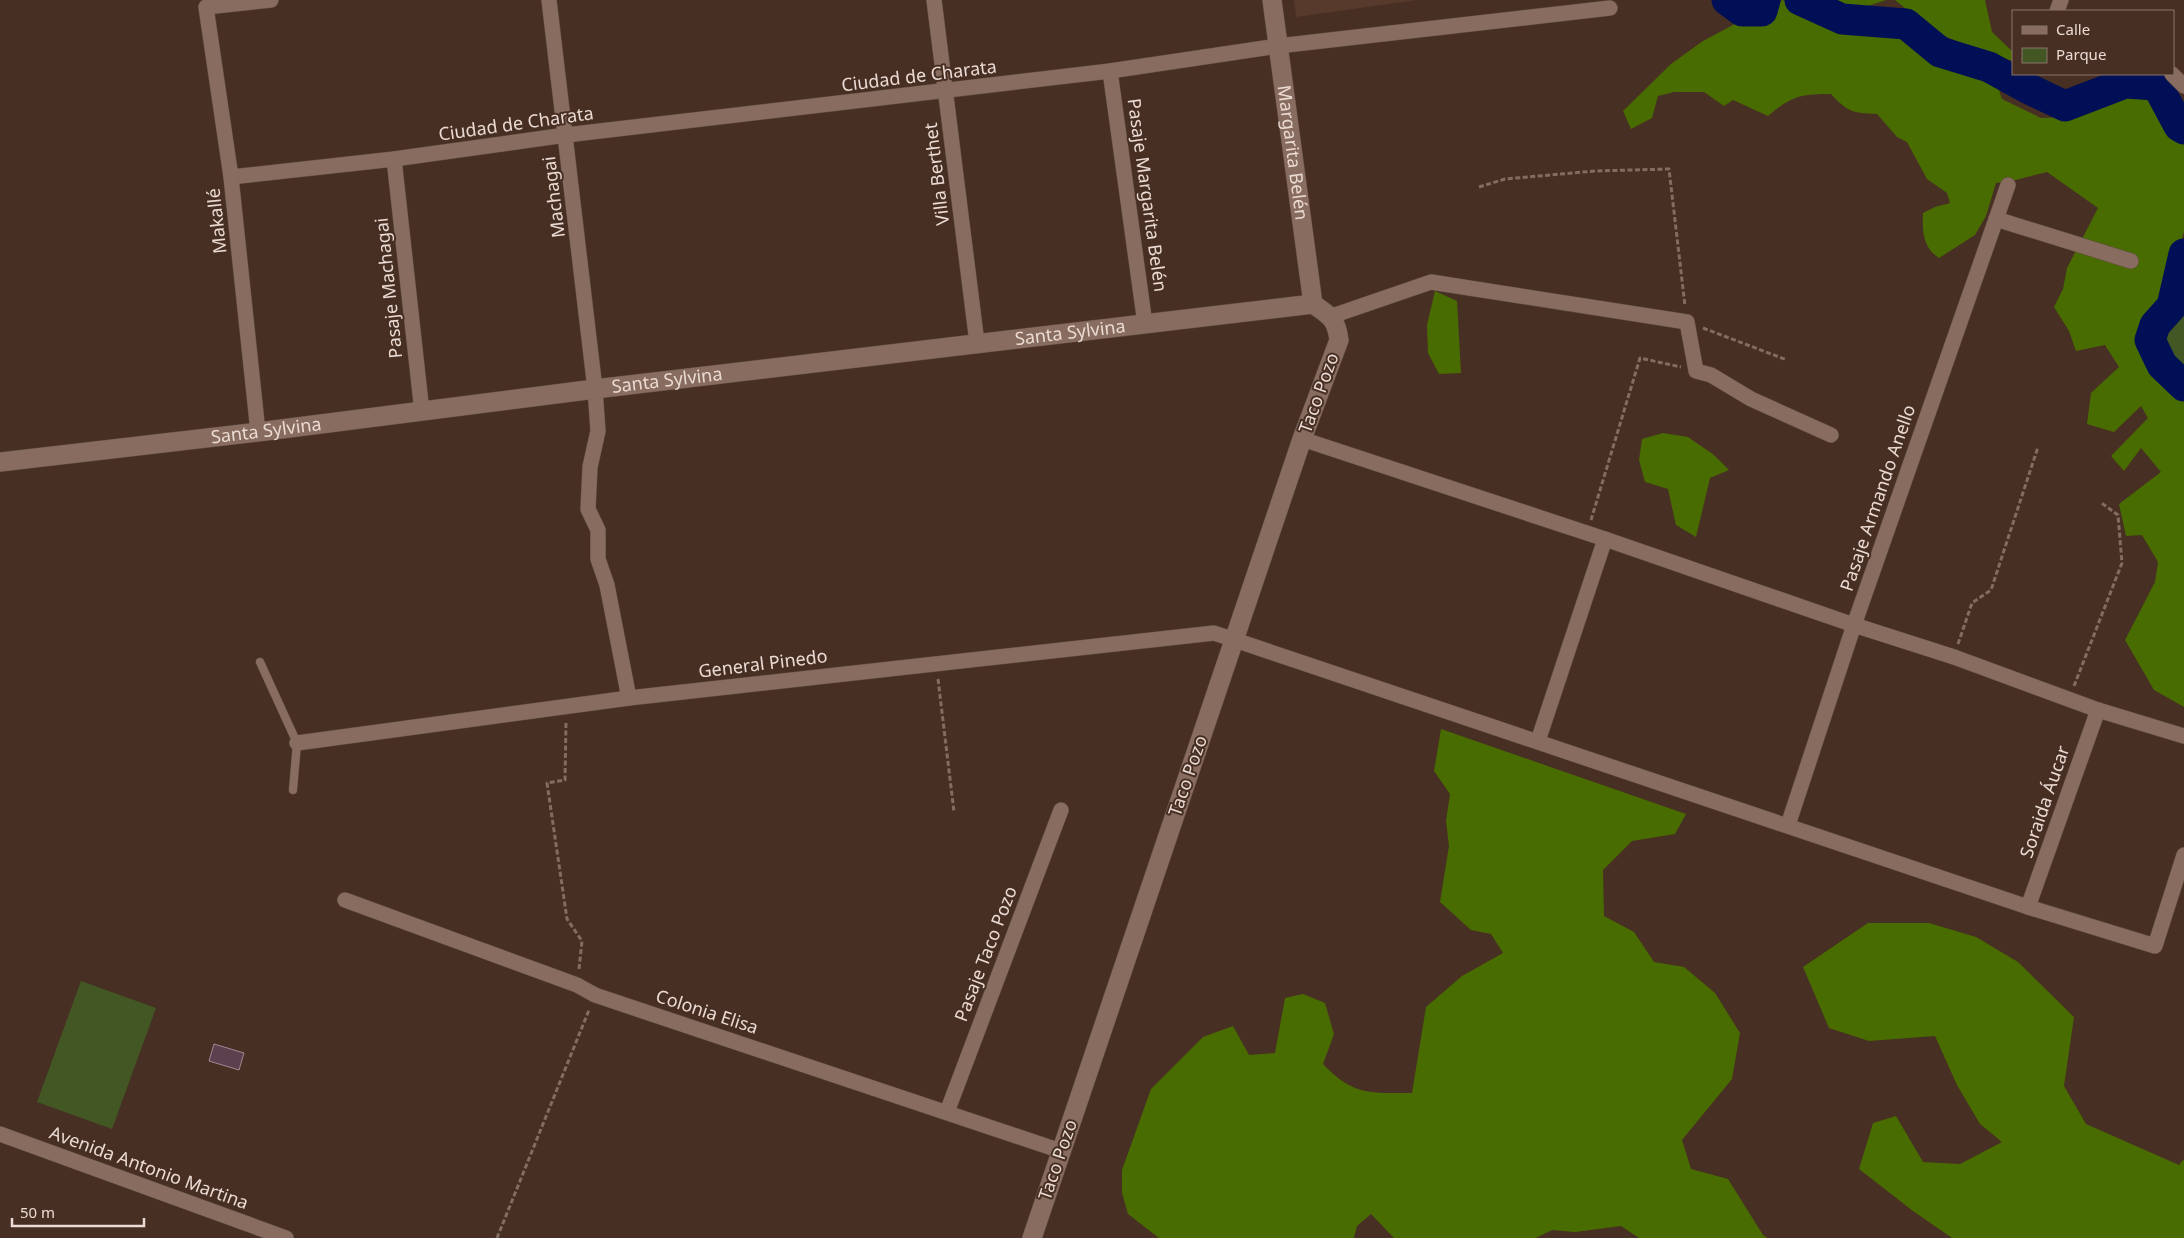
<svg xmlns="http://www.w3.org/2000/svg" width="2184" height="1238" viewBox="0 0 2184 1238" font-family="'Noto Sans',sans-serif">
  <rect width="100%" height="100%" fill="#472f23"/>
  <polygon fill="#573a2b" points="1294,0 1417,0 1296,17"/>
  <g fill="#425724">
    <polygon points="2184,295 2184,376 2155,338 2176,310"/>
    <polygon points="81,981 156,1008 112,1129 37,1102"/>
  </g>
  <g fill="#496c00">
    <path d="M1782,0L1793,3L1828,29L1899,31L1921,47L1940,57L2007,83L1999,90L2002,99L2041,118L2069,117L2131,88L2150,95L2161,111L2169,126L2184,137V231L2170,286L2168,307L2153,320L2144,346L2157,364L2165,380L2184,396V707L2154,690L2125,640L2155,582L2158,562L2142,535L2126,536L2119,504L2161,472L2141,448L2124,471L2111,456L2148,418L2141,406L2114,432L2087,424L2091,393L2119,367L2105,345L2076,351L2069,331L2054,307L2063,289L2067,268L2098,208L2047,172L2012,181L1996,183L1986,216L1975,235L1939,258C1923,248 1922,231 1923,213L1935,207L1950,203L1947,193L1927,179L1907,142L1897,137L1877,114C1852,113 1848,112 1831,94C1800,94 1792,96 1768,116L1733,100L1724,106L1704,92H1674L1658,96L1652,118L1631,129L1623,111L1671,64L1703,41L1746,18L1768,15Z"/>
    <polygon points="1836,0 1886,0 1850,12"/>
    <polygon points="1895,0 1985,0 1992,32 2013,52 2013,61 1978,50 1935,32"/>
    <polygon points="1435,291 1457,301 1461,373 1439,374 1428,353 1427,325"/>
    <polygon points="1663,433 1688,437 1714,455 1729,470 1710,478 1696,537 1676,525 1668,489 1645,482 1639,460 1642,439"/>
    <path d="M1441,729L1686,814L1675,834L1632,841L1603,870L1604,916L1634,932L1654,962L1684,967L1715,993L1740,1033L1732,1079L1682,1140L1691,1169L1728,1179L1763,1235L1767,1238H1639L1621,1226L1575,1232L1552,1230L1536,1238H1394L1371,1214L1357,1226L1354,1238H1159L1128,1214L1122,1193V1170L1151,1089L1203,1037L1233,1026L1249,1055L1275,1053L1285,998L1303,994L1325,1003L1334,1034L1323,1064C1353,1096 1371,1093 1412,1093L1426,1007L1462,976L1503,953L1491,934L1471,930L1440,902L1449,846L1446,821L1450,794L1434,771Z"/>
    <polygon points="1868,923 1929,923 1976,937 2018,962 2074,1017 2064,1086 2086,1124 2179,1165 2184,1159 2184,1238 1952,1238 1913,1211 1859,1169 1873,1123 1896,1116 1923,1162 1960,1164 2002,1142 1980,1124 1957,1085 1935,1036 1869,1041 1829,1028 1803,967"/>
  </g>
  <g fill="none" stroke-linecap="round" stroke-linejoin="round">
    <polyline stroke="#010f57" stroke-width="5" points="2173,376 2184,369"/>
    <g stroke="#010f57" stroke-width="31">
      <polyline points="1727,0 1742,11 1762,11 1765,0"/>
      <polyline points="1800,0 1842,19 1906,24 1940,52 1989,67 2027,88 2065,106 2125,83 2157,85 2179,126 2184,129"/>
      <polyline points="2184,254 2172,306 2155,325 2150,340 2162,365 2184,386"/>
    </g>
  </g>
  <polygon fill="#5b414d" stroke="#a48794" points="214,1044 244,1053 239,1070 209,1061"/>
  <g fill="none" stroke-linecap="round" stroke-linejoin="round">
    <g stroke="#614d43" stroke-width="9">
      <polyline id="service" points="260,662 297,743 293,790"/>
    </g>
    <g stroke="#614d43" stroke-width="16">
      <g id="minor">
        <polyline points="549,0 595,389 598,431 590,467 588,509 598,530 598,559 607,585 629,698"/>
        <polyline points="934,0 977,343"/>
        <polyline points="2057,11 2061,0"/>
        <polyline points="1110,71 1145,324"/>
        <polyline points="2172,74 2184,86"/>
        <polyline points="394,159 422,412"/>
        <polyline points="231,177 394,159 566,135 1110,71 1278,46 1610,8"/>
        <polyline points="1996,219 2131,261"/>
        <polyline points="1332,316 1431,282 1687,322 1696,371 1711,375 1751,399 1831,435"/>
        <polyline points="258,432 231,177 206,7 271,0"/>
        <polyline points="1302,439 1605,539 1854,625 1954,657 2098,710 2184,736"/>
        <polyline points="1538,741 1605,539"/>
        <polyline points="297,743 629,698 1214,633 2028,907 2155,946 2184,855"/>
        <polyline points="1788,825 1854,625 2008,185"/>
        <polyline points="345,900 577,985 595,995 1061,1151"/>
        <polyline points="2028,907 2098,710"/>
        <polyline points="947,1112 1061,810"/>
        <polyline points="0,1134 286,1238"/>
      </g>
    </g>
    <g stroke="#614d43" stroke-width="20">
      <g id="tertiary">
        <path id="s1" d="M1272,0L1313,304"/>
        <path id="s2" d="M0,462L258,432L595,389L1313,304C1330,316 1336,318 1339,340L1302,439L1032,1238"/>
      </g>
    </g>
    <g stroke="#826d63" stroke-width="3" stroke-dasharray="5 2.5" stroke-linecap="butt">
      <polyline points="1479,187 1505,179 1595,171 1669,169 1685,306"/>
      <polyline points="1703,328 1787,360"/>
      <polyline points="1591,520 1640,358 1681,367"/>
      <polyline points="1958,644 1972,603 1991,590 2038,447"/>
      <polyline points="938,679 954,812"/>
      <polyline points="2074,686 2122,563 2118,515 2100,502"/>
      <polyline points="566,723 565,780 547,783 567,919 582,941 579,969"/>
      <polyline points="497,1238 589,1010"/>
    </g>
    <use href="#service" stroke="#876c5f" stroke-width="8"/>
    <use href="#minor" stroke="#876c5f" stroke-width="15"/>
    <use href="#tertiary" stroke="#876c5f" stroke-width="19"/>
  </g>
  <g text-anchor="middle" stroke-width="4" stroke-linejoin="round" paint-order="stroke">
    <g font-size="18" fill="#ebdbd4" stroke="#472f23">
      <text transform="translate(919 76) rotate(-7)" y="6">Ciudad de Charata</text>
      <text transform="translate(516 124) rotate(-8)" y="6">Ciudad de Charata</text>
      <text dy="6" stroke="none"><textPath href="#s1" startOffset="154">Margarita Belén</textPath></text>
      <text transform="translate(937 174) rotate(-97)" y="6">Villa Berthet</text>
      <text transform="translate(1147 195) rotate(82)" y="6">Pasaje Margarita Belén</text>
      <text transform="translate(554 197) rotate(-97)" y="6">Machagai</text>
      <text transform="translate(217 221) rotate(-96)" y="6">Makallé</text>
      <text transform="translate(389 288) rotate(-96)" y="6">Pasaje Machagai</text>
      <text dy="6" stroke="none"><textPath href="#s2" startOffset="1078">Santa Sylvina</textPath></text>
      <text dy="6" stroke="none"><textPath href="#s2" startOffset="672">Santa Sylvina</textPath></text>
      <text transform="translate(1319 393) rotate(-70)" y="6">Taco Pozo</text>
      <text dy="6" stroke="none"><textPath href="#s2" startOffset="268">Santa Sylvina</textPath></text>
      <text transform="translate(1878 498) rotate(-71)" y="6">Pasaje Armando Anello</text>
      <text transform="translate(763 664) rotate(-7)" y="6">General Pinedo</text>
      <text transform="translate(1188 776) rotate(-71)" y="6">Taco Pozo</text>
      <text transform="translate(2045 802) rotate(-71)" y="6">Soraida Áucar</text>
      <text transform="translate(986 954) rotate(-69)" y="6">Pasaje Taco Pozo</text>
      <text transform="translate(707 1012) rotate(18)" y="6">Colonia Elisa</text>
      <text transform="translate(1058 1160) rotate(-71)" y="6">Taco Pozo</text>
      <text transform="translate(149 1168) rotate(20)" y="6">Avenida Antonio Martina</text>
    </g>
  </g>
  <rect x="2012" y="10" width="162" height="65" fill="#472f23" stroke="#89746a"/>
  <rect x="2022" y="26" width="25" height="8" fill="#876c5f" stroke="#89746a"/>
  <text x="2056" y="35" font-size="15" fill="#ebdbd4">Calle</text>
  <rect x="2022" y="48" width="25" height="15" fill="#425724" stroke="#89746a"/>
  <text x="2056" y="60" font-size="15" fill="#ebdbd4">Parque</text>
  <path d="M12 1218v8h132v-8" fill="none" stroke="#ebdbd4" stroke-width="2.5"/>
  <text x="20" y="1218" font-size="15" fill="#ebdbd4" stroke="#472f23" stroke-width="4" paint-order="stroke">50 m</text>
</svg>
